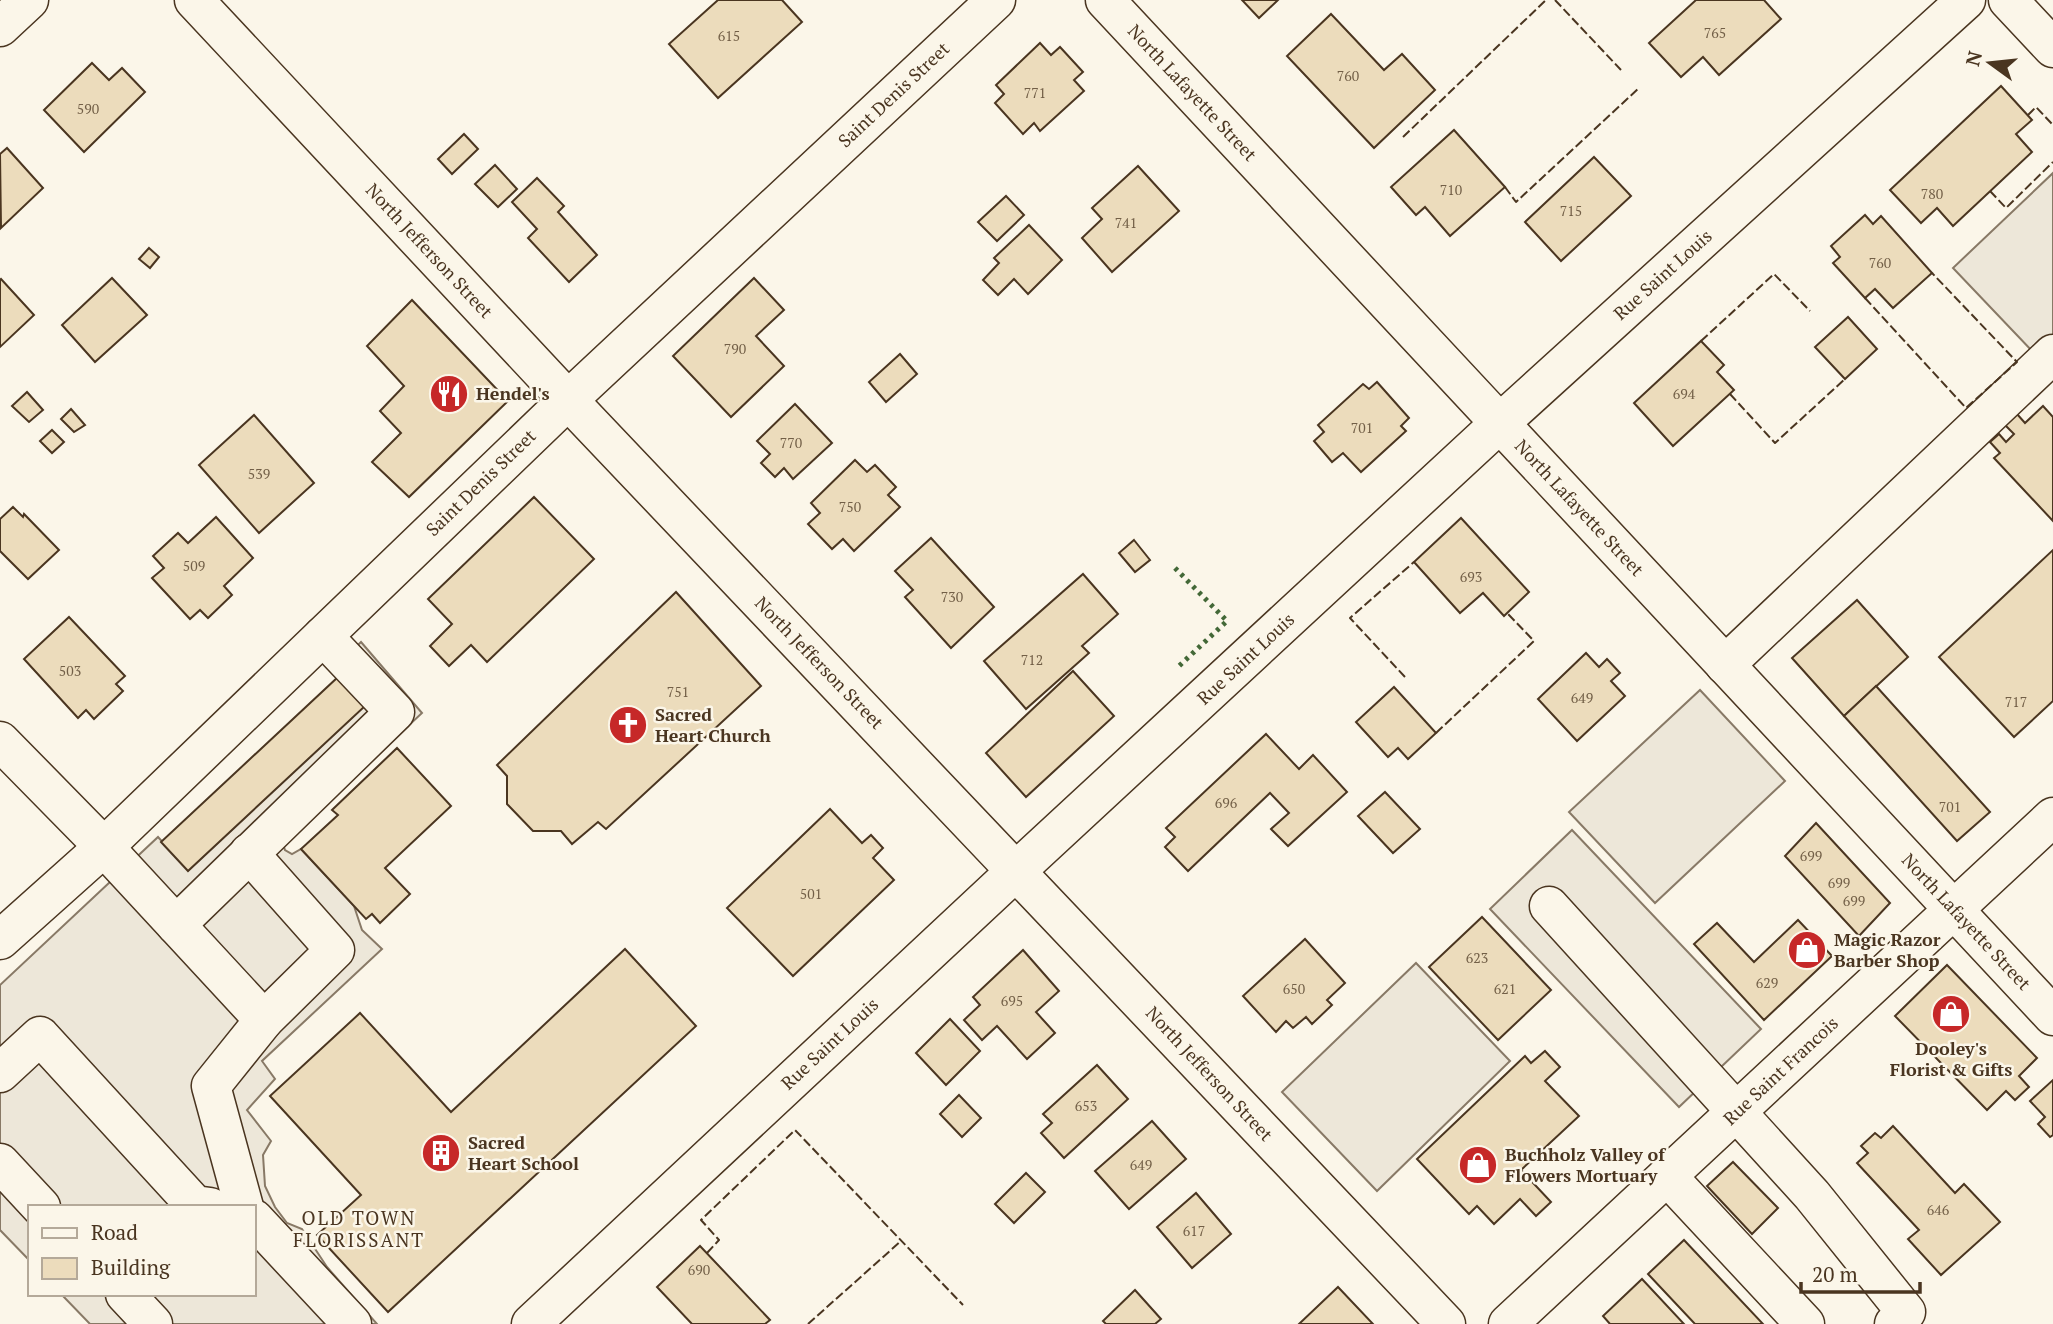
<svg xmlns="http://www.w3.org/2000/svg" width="2053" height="1324" viewBox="0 0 2053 1324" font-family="'PT Serif',serif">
  <rect width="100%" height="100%" fill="#fbf6e9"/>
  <g fill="#ede7d9" stroke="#887966" stroke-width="2">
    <polygon points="2053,173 2053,373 1953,268"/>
    <polygon points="361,642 422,713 283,844 285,850 292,854 301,849 354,906 362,930 382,949 262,1061 275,1079 247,1110 271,1141 263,1155 265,1186 275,1207 287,1223 302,1229 327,1267 377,1324 90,1324 61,1294 254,1294 254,1207 30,1207 30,1261 0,1230 0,985 158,837 188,870 364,706 332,670"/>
    <polygon points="1700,690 1785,781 1655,903 1569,812"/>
    <polygon points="1572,830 1761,1029 1679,1107 1490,909"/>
    <polygon points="1416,963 1510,1061 1377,1191 1282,1092"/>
  </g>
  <g fill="#ecdcbc" stroke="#4a3520" stroke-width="2">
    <polygon points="718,0 782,0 802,22 718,98 669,44"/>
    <polygon points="1242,0 1278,0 1259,18"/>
    <polygon points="1696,0 1764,0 1781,19 1719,75 1703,57 1681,77 1649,43"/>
    <polygon points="1331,14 1384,70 1402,54 1435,90 1374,148 1287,56"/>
    <polygon points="1040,43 1051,55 1060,47 1083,72 1074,80 1084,91 1040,131 1034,123 1023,134 995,103 1004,94 996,85"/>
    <polygon points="92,63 109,80 122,68 145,92 84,152 44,110"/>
    <polygon points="2001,86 2032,120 2016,134 2032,152 1953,226 1937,208 1921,223 1890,190"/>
    <polygon points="1454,130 1505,187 1450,236 1425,207 1416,215 1391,187"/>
    <polygon points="464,134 478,149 452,174 438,159"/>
    <polygon points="7,148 43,188 1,228 0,154"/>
    <polygon points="1594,157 1631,196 1561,261 1525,222"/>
    <polygon points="495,165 517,189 498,207 475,184"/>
    <polygon points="1138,166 1179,211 1112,272 1082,238 1102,219 1092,208"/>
    <polygon points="537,178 564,206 558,212 597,255 569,282 528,238 537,229 512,202"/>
    <polygon points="1006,196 1024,215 997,241 978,222"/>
    <polygon points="1865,215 1873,224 1881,216 1932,273 1893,308 1875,289 1865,298 1833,263 1840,257 1831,246"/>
    <polygon points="1029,225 1062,260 1028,294 1014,279 998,295 983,280 999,263 994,258"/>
    <polygon points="149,248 159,257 150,268 139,259"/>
    <polygon points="112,278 147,315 95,362 62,325"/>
    <polygon points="754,278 784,310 756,336 784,366 731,417 673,356"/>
    <polygon points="1,279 34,315 0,347 0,280"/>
    <polygon points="412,300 508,401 409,497 372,462 401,433 380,411 404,386 367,346"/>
    <polygon points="1848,317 1877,349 1845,379 1815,347"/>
    <polygon points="1701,341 1724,365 1717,372 1734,390 1673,446 1634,403"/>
    <polygon points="900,354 917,374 886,402 869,382"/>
    <polygon points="1377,382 1409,418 1401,426 1406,431 1361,472 1343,453 1332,462 1314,441 1324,432 1318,425 1363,384 1369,389"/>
    <polygon points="27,392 43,410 29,422 12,406"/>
    <polygon points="795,404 832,443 793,479 784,468 775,477 761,463 770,454 757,441"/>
    <polygon points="2043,406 2053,417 2053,521 1994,458 2000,453 1990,442 1999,434 2006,442 2014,434 2005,425 2017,414 2025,423"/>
    <polygon points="71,409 85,425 74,432 61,419"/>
    <polygon points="254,415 314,483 259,533 199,465"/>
    <polygon points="52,430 64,442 52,453 40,441"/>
    <polygon points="855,460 867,472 875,465 896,487 888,495 900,507 854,551 843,539 832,549 808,524 820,513 811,503"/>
    <polygon points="534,497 594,559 487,662 471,645 449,666 430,646 452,624 428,599"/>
    <polygon points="13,507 23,517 24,514 59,550 28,579 0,551 0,519"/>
    <polygon points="216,517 253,558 224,586 232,595 208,618 200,610 190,619 152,578 164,568 153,556 178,533 188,543"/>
    <polygon points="1461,518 1529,592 1504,616 1483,593 1460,613 1414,562"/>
    <polygon points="931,538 994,607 951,648 905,597 913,590 895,571"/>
    <polygon points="1134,540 1150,560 1135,572 1119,553"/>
    <polygon points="2053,550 2053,701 2014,737 1939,657"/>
    <polygon points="1083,574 1118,614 1082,646 1089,653 1026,709 984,661"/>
    <polygon points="676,592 761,686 606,829 598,822 572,844 561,831 533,831 507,804 507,776 497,765"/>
    <polygon points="1857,600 1908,657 1844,716 1792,658"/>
    <polygon points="69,617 125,676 116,684 123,691 94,719 86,710 78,718 24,659"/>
    <polygon points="1586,653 1599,667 1607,659 1620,673 1611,681 1625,696 1577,741 1538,699"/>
    <polygon points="1073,671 1114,716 1026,797 986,753"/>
    <polygon points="338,677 365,706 188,871 161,842"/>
    <polygon points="1876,686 1990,812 1957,841 1844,716"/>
    <polygon points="1394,687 1436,733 1408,759 1398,748 1388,757 1356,722"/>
    <polygon points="1266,734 1299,769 1313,755 1347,792 1288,846 1271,829 1289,813 1270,793 1188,871 1165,847 1175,837 1166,828"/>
    <polygon points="397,748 451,806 385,868 410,894 380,923 372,914 366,919 301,849 338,815 332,810"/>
    <polygon points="1385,792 1420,829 1393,853 1358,816"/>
    <polygon points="830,809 862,843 871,835 883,848 873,858 894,880 793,976 727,908"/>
    <polygon points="1816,823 1890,903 1859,936 1785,856"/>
    <polygon points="1482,917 1551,990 1498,1040 1429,967"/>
    <polygon points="1798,920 1832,956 1764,1020 1694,944 1717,923 1754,962"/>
    <polygon points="1305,939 1345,983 1327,1000 1332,1005 1312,1024 1306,1017 1293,1028 1286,1021 1276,1032 1243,996"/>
    <polygon points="625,949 696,1026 388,1312 317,1235 361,1195 270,1096 360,1013 451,1112"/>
    <polygon points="1023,950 1059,991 1036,1012 1055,1033 1027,1059 997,1026 982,1040 964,1020 980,1005 973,997"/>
    <polygon points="1947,965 2037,1058 2019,1076 2029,1087 2015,1100 2006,1091 1987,1110 1895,1016"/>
    <polygon points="950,1019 980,1051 946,1085 916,1053"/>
    <polygon points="1545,1051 1560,1067 1545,1081 1579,1116 1521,1170 1551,1202 1536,1216 1520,1199 1494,1224 1477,1206 1469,1214 1417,1159 1525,1056 1531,1063"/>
    <polygon points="1097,1065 1128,1099 1064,1158 1041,1133 1052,1123 1043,1114"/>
    <polygon points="2053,1080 2053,1135 2050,1137 2038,1124 2045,1117 2030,1101"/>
    <polygon points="959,1095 981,1118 962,1137 940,1114"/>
    <polygon points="1152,1121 1186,1159 1129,1209 1095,1171"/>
    <polygon points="1893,1126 1955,1193 1964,1184 2000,1222 1941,1275 1908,1239 1919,1230 1857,1163 1868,1153 1861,1146 1875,1133 1881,1138"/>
    <polygon points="1733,1162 1778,1208 1752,1234 1707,1186"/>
    <polygon points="1026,1173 1045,1192 1014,1223 995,1204"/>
    <polygon points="1196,1193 1231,1234 1192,1268 1157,1227"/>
    <polygon points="1684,1240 1763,1324 1695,1324 1648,1274"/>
    <polygon points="700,1246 770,1320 765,1324 692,1324 657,1287"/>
    <polygon points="1642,1279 1684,1324 1610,1324 1603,1316"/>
    <polygon points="1338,1287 1373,1324 1299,1324"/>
    <polygon points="1135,1290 1161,1319 1155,1324 1106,1324 1103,1321"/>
  </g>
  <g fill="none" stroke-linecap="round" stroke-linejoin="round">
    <g stroke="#4a3520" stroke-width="41">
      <g id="minor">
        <polyline points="194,0 568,400 1446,1324"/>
        <polyline points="1105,0 2053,1016"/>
        <polyline points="2008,0 2053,48"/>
        <polyline points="0,27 29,0"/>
        <polyline points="1725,665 2053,354"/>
        <polyline points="0,741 104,847 264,1020 211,1086 244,1207"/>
        <polyline points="249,853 335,950 264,1020"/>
        <polyline points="1549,906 1812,1195 1906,1312 1894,1324"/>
        <polyline points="176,925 395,712 323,636"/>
        <polyline points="0,940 104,847 568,400 996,0"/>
        <polyline points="0,1073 40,1036 195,1205 210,1207"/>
        <polyline points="0,1163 41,1207"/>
        <polyline points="1667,1176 1805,1324"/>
        <polyline points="254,1219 352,1324"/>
        <polyline points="125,1294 153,1324"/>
        <polyline points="531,1324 1016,871 1500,423 1966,0"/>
        <polyline points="1508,1324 2053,817"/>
      </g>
    </g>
    <use href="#minor" stroke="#fbf6e9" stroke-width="38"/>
    <polyline stroke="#436837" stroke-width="5" stroke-dasharray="3.5 5" stroke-linecap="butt" points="1175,568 1227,621 1178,667"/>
    <g stroke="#4a3520" stroke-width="2" stroke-dasharray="9 3.5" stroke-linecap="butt">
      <polyline points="1555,0 1621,70"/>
      <polyline points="2028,115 2036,107 2053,125"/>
      <polyline points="1403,137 1546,0"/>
      <polyline points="1505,187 1516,202 1639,88"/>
      <polyline points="1990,191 2006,208 2053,162"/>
      <polyline points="1865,298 1966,408 2017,362 1932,273"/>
      <polyline points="1701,341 1774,274 1810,311"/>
      <polyline points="1730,394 1775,443 1845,379"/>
      <polyline points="1405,677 1350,618 1414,562"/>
      <polyline points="1436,733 1534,641 1507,613"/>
      <polyline points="707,1253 719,1240 701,1220 795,1130 963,1305"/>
      <polyline points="808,1324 901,1241"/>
    </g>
  </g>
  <defs>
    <g id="restaurant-disc" transform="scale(2.0125)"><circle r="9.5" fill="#c62828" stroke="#fbf6e9"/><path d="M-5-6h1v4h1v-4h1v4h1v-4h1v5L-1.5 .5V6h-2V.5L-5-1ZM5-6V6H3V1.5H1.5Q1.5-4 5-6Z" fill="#fff"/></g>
    <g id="church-disc" transform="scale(2.0125)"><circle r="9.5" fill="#c62828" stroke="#fbf6e9"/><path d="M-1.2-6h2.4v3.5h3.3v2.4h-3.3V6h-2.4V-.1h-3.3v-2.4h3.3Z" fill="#fff"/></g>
    <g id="shop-disc" transform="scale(2.0125)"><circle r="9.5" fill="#c62828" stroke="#fbf6e9"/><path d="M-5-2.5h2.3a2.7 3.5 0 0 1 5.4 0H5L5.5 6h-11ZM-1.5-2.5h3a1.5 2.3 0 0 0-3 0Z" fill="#fff"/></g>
    <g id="building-disc" transform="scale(2.0125)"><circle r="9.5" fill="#c62828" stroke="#fbf6e9"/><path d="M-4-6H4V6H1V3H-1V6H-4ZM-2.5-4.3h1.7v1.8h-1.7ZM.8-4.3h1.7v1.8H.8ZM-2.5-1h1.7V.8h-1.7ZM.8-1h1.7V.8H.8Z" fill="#fff"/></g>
  </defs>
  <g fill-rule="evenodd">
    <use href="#restaurant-disc" x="449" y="394"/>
    <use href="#church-disc" x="628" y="725"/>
    <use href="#shop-disc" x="1807" y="950"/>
    <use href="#shop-disc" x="1951" y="1014"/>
    <use href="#building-disc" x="441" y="1153"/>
    <use href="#shop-disc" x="1478" y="1165"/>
  </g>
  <g text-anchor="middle" stroke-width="5" stroke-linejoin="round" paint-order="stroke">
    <g font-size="14" fill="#725f47">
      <text x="1715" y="38">765</text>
      <text x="729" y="41">615</text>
      <text x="1348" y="81">760</text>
      <text x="1035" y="98">771</text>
      <text x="88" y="114">590</text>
      <text x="1451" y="195">710</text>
      <text x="1932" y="199">780</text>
      <text x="1571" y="216">715</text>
      <text x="1126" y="228">741</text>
      <text x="1880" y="268">760</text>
      <text x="735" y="354">790</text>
      <text x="1684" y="399">694</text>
      <text x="1362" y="433">701</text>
      <text x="791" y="448">770</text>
      <text x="259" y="479">539</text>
      <text x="850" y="512">750</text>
      <text x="194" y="571">509</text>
      <text x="1471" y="582">693</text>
      <text x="952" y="602">730</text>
      <text x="1032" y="665">712</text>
      <text x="70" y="676">503</text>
      <text x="678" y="697">751</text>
      <text x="1582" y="703">649</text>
      <text x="2016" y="707">717</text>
      <text x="1226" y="808">696</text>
      <text x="1950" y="812">701</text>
      <text x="1811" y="861">699</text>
      <text x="1839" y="888">699</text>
      <text x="811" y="899">501</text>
      <text x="1854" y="906">699</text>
      <text x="1477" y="963">623</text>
      <text x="1767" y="988">629</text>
      <text x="1294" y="994">650</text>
      <text x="1505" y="994">621</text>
      <text x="1012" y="1006">695</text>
      <text x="1086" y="1111">653</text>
      <text x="1141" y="1170">649</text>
      <text x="1938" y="1215">646</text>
      <text x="1194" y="1236">617</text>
      <text x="699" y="1275">690</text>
    </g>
    <g font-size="18" fill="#4a3520" stroke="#fbf6e9">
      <text transform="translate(1192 93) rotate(47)" y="6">North Lafayette Street</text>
      <text transform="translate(894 95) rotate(-43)" y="6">Saint Denis Street</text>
      <text transform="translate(429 251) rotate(47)" y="6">North Jefferson Street</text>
      <text transform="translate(1663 275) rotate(-42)" y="6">Rue Saint Louis</text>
      <text transform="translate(481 483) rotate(-44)" y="6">Saint Denis Street</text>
      <text transform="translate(1579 508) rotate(47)" y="6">North Lafayette Street</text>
      <text transform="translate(1246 659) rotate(-43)" y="6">Rue Saint Louis</text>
      <text transform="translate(819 663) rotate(46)" y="6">North Jefferson Street</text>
      <text transform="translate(1966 922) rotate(47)" y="6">North Lafayette Street</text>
      <text transform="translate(830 1044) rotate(-43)" y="6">Rue Saint Louis</text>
      <text transform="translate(1781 1071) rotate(-43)" y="6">Rue Saint Francois</text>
      <text transform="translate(1209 1074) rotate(47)" y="6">North Jefferson Street</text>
    </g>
    <g font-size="18" font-weight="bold" fill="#4a3520" stroke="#fbf6e9" text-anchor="start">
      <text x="476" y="400">Hendel's</text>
      <text x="655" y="721">Sacred<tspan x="655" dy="21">Heart Church</tspan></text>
      <text x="1834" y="946">Magic Razor<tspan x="1834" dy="21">Barber Shop</tspan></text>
      <text x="1951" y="1055" text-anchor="middle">Dooley's<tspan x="1951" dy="21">Florist &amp; Gifts</tspan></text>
      <text x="468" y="1149">Sacred<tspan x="468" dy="21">Heart School</tspan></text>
      <text x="1505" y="1161">Buchholz Valley of<tspan x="1505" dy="21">Flowers Mortuary</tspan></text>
    </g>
    <g font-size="19" letter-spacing="2" fill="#4a3520" stroke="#fbf6e9">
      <text x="359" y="1225">OLD TOWN<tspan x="359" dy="22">FLORISSANT</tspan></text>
    </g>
  </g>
  <rect x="28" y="1205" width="228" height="91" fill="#fbf6e9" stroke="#b4a999" stroke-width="2"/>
  <rect x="42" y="1228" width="35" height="10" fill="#fbf6e9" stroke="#b4a999" stroke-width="2"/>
  <text x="91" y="1240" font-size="21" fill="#4a3520">Road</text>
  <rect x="42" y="1258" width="35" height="21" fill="#ecdcbc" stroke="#b4a999" stroke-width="2"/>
  <text x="91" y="1275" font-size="21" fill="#4a3520">Building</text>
  <g transform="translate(1990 63) rotate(285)" stroke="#fbf6e9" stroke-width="5" paint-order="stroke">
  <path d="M0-5L12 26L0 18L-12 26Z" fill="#4a3520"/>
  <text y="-10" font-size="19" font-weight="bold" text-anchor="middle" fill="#4a3520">N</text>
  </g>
  <path d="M1801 1282v10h119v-10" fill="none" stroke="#4a3520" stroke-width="3.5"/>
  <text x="1812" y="1282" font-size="21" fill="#4a3520" stroke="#fbf6e9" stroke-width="5" paint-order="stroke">20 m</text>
</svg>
